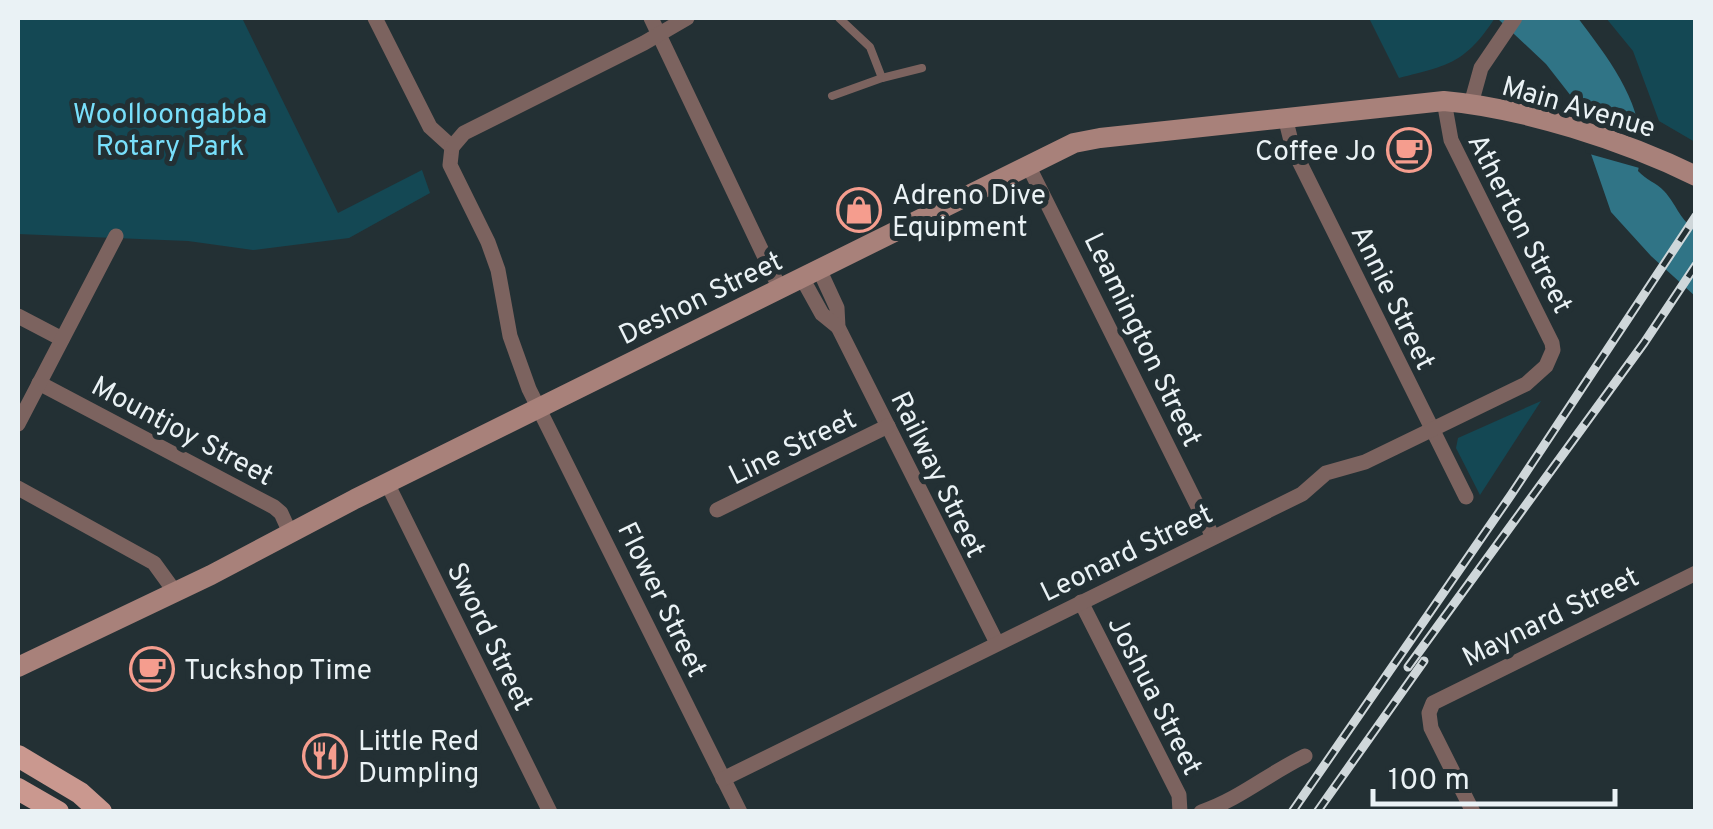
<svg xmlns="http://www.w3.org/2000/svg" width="1713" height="829" viewBox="0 0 1713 829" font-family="Overpass,sans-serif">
  <rect width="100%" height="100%" fill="#233034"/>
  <g fill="#144854">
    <polygon points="18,18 242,18 338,213 422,170 430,193 349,238 253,250 188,241 18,234"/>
    <path d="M1369,18H1495C1465,63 1450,65 1399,78Z"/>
    <polygon points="1606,18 1695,19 1695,142 1659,121 1633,51"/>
    <polygon points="1541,401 1480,495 1456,448 1458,438"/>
  </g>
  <path fill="#307486" d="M1497,18H1578C1611,62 1652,113 1638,171C1646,180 1657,183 1664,191C1677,205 1678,217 1695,230V296L1651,256L1611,212L1571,96L1546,64Z"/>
  <polygon fill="#233034" points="1574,112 1647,134 1648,148 1643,169 1586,153"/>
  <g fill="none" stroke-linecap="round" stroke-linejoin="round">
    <g stroke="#7c635f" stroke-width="8">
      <polyline points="882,78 922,68"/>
      <polyline points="832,96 882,78 870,47 839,18"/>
    </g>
    <g stroke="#7c635f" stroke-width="15">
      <polyline points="375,18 430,127 452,147"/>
      <polyline points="651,18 780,289"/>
      <polyline points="1471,104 1481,68 1515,18"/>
      <polyline points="1285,117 1293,149 1466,497"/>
      <polyline points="452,147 450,165 488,242 498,270 510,336 529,389 740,812"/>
      <polyline points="452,147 464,133 644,43 687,18"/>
      <polyline points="1028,165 1213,537"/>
      <polyline points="819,269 837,308 838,327 997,643"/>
      <polyline points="802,278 822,314 838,327"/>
      <polyline points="18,316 62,339"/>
      <polyline points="39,383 274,507 281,513 291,535"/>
      <polyline points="18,424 116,236"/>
      <polyline points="387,483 550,812"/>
      <polyline points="18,488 154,563 175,592"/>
      <polyline points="717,510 888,426"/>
      <polyline points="1081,602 1179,795 1180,812"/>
      <polyline points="723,779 1302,494 1326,473 1365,462 1526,384 1546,366 1553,350 1552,343 1451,140 1444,101"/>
      <path d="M1201,812C1240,799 1269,773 1305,756"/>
      <polyline points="1473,812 1431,728 1429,713 1433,703 1696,573"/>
    </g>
    <path stroke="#a8817a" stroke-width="20" d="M18,667L211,575L355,499L1074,143L1100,138L1444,101C1523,108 1625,141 1696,176"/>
    <g stroke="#ca988f" stroke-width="22">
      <polyline points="18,756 80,793 101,812"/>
      <polyline points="18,789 58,812"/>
    </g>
    <g stroke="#cfd7da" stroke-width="9">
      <g id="rail">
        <polyline points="1408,667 1644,343 1696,265"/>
        <polyline points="1292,812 1511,495 1696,216"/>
        <polyline points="1317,812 1424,661"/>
      </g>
    </g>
    <use href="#rail" stroke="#233034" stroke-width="5" stroke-dasharray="15" stroke-linecap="butt"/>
  </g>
  <defs>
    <g id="cafe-ring" transform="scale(2.25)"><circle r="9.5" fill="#233034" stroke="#f59d8e" stroke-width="1.5"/><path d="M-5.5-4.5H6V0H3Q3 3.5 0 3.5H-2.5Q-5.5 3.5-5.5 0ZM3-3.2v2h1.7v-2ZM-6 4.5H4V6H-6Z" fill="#f59d8e"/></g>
    <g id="shop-ring" transform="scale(2.25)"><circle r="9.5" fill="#233034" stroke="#f59d8e" stroke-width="1.5"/><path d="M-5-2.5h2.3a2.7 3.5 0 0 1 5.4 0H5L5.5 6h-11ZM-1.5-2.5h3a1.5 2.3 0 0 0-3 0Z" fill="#f59d8e"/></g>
    <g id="restaurant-ring" transform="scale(2.25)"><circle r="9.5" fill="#233034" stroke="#f59d8e" stroke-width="1.5"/><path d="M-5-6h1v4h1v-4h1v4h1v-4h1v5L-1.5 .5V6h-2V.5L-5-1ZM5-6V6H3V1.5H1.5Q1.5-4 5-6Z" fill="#f59d8e"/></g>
  </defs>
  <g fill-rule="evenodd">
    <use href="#cafe-ring" x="1409" y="150"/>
    <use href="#shop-ring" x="859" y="210"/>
    <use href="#cafe-ring" x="152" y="669"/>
    <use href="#restaurant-ring" x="325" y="756"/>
  </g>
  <g text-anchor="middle" stroke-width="10" stroke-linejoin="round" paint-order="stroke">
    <g font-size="28" fill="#eaf2f5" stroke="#233034">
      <text transform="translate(1579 106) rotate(16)" y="10">Main Avenue</text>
      <text transform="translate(1521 223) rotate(63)" y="10">Atherton Street</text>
      <text transform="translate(700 297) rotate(-26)" y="10">Deshon Street</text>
      <text transform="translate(1394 297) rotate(64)" y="10">Annie Street</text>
      <text transform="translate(1144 339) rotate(64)" y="10">Leamington Street</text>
      <text transform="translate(183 430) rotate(28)" y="10">Mountjoy Street</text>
      <text transform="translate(792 446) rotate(-26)" y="10">Line Street</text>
      <text transform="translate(939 474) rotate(64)" y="10">Railway Street</text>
      <text transform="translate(1126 552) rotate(-26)" y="10">Leonard Street</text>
      <text transform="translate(663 599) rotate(64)" y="10">Flower Street</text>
      <text transform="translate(1550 616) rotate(-26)" y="10">Maynard Street</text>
      <text transform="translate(491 636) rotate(64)" y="10">Sword Street</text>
      <text transform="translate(1156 695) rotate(63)" y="10">Joshua Street</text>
    </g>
    <g font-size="28" fill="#78dffb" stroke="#233034">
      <text x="170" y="123">Woolloongabba<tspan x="170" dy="32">Rotary Park</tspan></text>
    </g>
    <g font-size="28" fill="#eaf2f5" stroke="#233034" text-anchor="start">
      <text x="1376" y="160" text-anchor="end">Coffee Jo</text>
      <text x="892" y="204">Adreno Dive<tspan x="892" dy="32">Equipment</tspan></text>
      <text x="184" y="679">Tuckshop Time</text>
      <text x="358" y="750">Little Red<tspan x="358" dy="32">Dumpling</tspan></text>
    </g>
  </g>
  <rect width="1713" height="829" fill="none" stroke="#eaf2f5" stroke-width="40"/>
  <path d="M1373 789v15h242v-15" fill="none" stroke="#eaf2f5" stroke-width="5"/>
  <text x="1388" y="789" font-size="30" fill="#eaf2f5" stroke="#233034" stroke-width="8" paint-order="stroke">100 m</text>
</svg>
